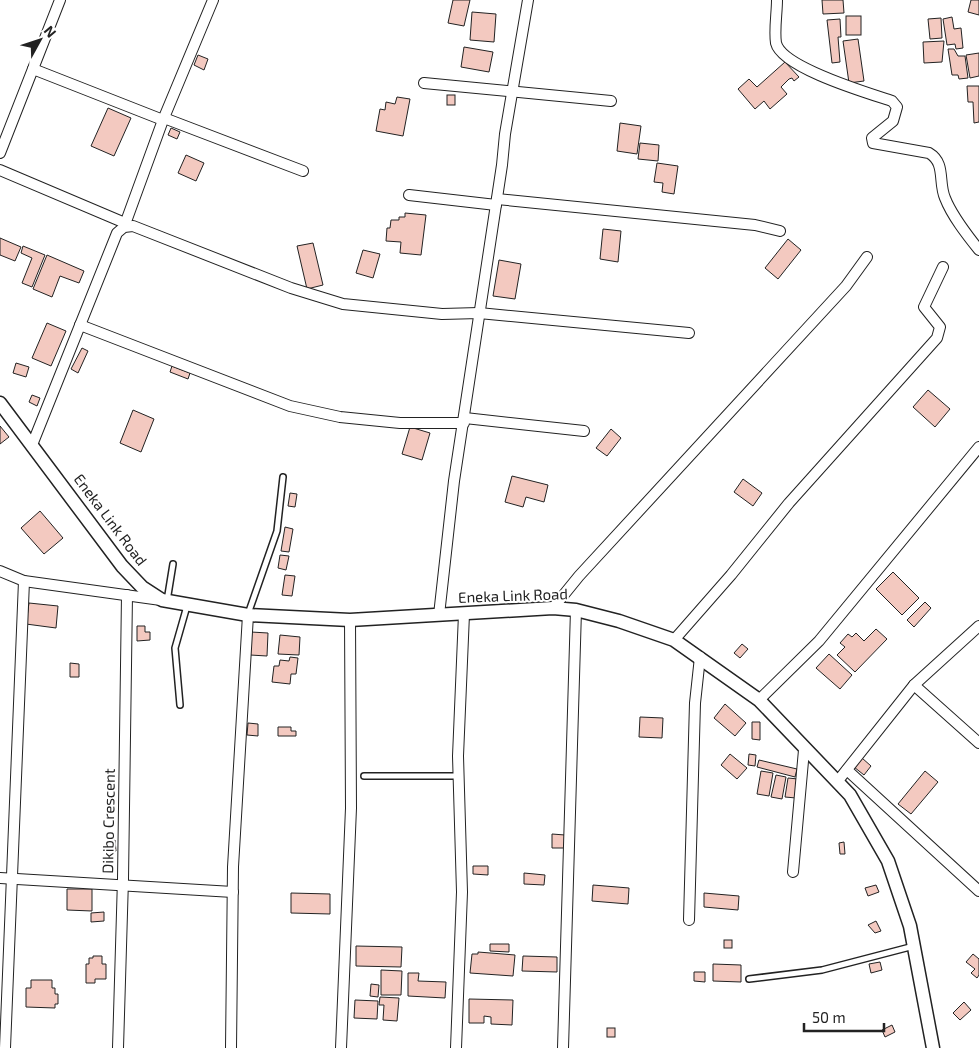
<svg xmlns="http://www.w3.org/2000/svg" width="979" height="1048" viewBox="0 0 979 1048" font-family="'Exo 2',sans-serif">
  <rect width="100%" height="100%" fill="#fff"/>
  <g fill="#f3c9c0" stroke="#222">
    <polygon points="453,0 470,0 464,26 448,23"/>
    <polygon points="822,0 843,0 844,13 823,14"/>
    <polygon points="971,0 979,0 979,15 968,12"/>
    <polygon points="472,12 496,14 494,42 470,40"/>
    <rect x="846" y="16" width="15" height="19"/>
    <polygon points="952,17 954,29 961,28 963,48 956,49 955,44 947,45 943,19"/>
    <polygon points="941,18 942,38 930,39 928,19"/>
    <polygon points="840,19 841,37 838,37 840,62 832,63 827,20"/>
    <polygon points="858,39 864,81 849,83 843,41"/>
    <polygon points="944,41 942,62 924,63 923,42"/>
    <polygon points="464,47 493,52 489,72 461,67"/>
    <polygon points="948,49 954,49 958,56 965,56 968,78 959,79 958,75 952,75"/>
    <polygon points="979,53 979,76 970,78 966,55"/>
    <polygon points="198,55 208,59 204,70 194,65"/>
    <polygon points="785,62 799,77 794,81 792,78 789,79 781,87 787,94 770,109 764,101 755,109 738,89 749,79 757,87"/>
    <polygon points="967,86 979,86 979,122 974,123 973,102 968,102"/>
    <rect x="447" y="95" width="8" height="10"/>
    <polygon points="397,97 410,99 403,136 376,131 380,109 385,110 386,102 395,104"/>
    <polygon points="108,108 131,118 114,156 91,146"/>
    <polygon points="620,123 641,126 637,154 617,151"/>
    <polygon points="171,128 180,132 177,139 168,135"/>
    <polygon points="640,143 659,145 658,161 638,159"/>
    <polygon points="186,155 204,163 196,181 178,173"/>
    <polygon points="657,163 678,166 674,194 662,192 663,183 654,182"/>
    <polygon points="405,213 426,215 421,255 400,253 401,242 386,241 387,228 390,228 391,220 399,220 399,217 405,217"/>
    <polygon points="603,229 621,231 618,262 600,259"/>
    <polygon points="0,238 21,247 15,261 0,255"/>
    <polygon points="788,239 801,250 778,279 765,268"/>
    <polygon points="313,243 323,285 307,289 297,246"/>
    <polygon points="23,246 45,255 32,287 22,283 32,258 21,253"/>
    <polygon points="363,250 380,254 373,278 356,273"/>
    <polygon points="47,255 84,271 79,283 60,276 52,297 33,289"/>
    <polygon points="499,260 521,264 515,299 493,296"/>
    <polygon points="47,323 66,331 51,366 32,358"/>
    <polygon points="82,348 88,351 78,373 71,369"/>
    <polygon points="16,363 29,367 26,377 13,373"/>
    <polygon points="172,366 190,373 188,379 170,372"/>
    <polygon points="928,390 950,409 935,427 913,407"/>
    <polygon points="32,395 40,398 37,406 29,402"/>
    <polygon points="133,410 154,419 141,452 120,443"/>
    <polygon points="0,426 9,437 0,444"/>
    <polygon points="410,427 430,433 422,460 402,454"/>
    <polygon points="611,429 621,438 607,456 596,448"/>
    <polygon points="512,476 548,485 544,502 526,497 523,507 505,502"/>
    <polygon points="743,479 762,493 753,506 734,492"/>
    <polygon points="290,493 297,494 295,507 288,506"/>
    <polygon points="40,511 63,538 44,554 21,528"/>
    <polygon points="285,527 293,529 289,552 281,551"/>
    <polygon points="280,555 289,556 286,570 278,568"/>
    <polygon points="893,572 919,598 902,615 876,589"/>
    <polygon points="285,575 295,576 292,596 282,595"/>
    <polygon points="925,602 931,608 914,627 907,620"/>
    <polygon points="29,603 58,606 56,628 26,624"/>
    <polygon points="137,626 145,626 145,632 150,632 150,640 137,641"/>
    <polygon points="876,629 887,639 855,672 837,655 845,647 840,643 848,634 852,637 856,633 864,641"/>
    <polygon points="251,632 268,633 267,656 250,655"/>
    <polygon points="280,635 300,637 299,655 278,654"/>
    <polygon points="742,644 748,649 740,658 734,653"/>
    <polygon points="829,654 852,675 840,689 816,668"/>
    <polygon points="290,657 298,658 296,674 291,674 290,684 272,682 274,666 279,666 280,660 289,661"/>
    <polygon points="70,663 79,664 79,677 70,677"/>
    <polygon points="725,704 746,723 735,736 714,718"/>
    <polygon points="640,717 663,718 662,738 639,737"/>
    <polygon points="752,722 760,722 760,740 752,739"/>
    <polygon points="248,723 258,724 258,736 247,735"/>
    <polygon points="278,727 291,727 291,731 296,731 296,736 278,736"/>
    <polygon points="730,754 747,768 737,779 721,765"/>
    <polygon points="749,754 756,755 755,766 748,765"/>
    <polygon points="862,758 871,766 864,775 854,767"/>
    <polygon points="759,760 797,769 795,777 757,767"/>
    <polygon points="761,771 773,773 769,796 757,794"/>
    <polygon points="925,771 938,782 911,814 898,804"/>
    <polygon points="776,775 786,777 782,799 771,797"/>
    <polygon points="788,778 798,779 796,798 785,797"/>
    <polygon points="552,834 565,835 564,848 552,848"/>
    <polygon points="107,840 115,840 116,851 108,851"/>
    <polygon points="844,842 845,854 840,854 839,843"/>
    <polygon points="473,866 488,866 488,875 473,874"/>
    <polygon points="524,873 545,875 544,885 524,884"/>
    <polygon points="593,885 629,888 628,904 592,901"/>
    <polygon points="876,885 879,892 868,896 865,888"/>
    <polygon points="67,889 92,889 92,911 67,910"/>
    <polygon points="291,893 330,894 330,914 291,913"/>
    <polygon points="704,893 739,896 738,910 704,907"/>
    <polygon points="104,912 104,921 91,922 91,913"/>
    <polygon points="876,921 881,931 875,933 868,925"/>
    <rect x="724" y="940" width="8" height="8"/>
    <polygon points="490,944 509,944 509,952 490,951"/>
    <polygon points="356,946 402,947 401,967 356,966"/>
    <polygon points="478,952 515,955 513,976 470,973 472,954 478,954"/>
    <polygon points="973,954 979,959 979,975 977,978 971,973 975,969 966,962"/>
    <polygon points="93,956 102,956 102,964 106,964 106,979 95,979 95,983 86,983 86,964 89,964 89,958 93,958"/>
    <polygon points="523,956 557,957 557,972 522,971"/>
    <polygon points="880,962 882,970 871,973 869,964"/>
    <polygon points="713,964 741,965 741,982 713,981"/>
    <polygon points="381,970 402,971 401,995 381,995"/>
    <polygon points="694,972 705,972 705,982 694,981"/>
    <polygon points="408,973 419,973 418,981 446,982 445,998 408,996"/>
    <polygon points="31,980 52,980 52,988 55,988 55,994 58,994 58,1004 55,1004 55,1008 26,1007 26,988 31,988"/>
    <polygon points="371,984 379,985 378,997 370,996"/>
    <polygon points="380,997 399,998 397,1021 383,1020 384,1005 379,1005"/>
    <polygon points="469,999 513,1000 512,1025 491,1024 491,1017 484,1016 484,1023 469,1023"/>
    <polygon points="355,1000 378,1001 377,1019 354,1018"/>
    <polygon points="964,1002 971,1010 960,1020 953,1013"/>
    <polygon points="892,1025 895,1032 885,1037 882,1030"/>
    <rect x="607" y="1028" width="8" height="9"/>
  </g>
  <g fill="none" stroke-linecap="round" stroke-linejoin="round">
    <g stroke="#222" stroke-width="8">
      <g id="service">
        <polyline points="167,601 173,564"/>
        <polyline points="248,614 277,531 283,477"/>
        <polyline points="180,705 175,648 187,606"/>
        <polyline points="364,776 458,776"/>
        <polyline points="749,979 822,970 914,946"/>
      </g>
    </g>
    <g stroke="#222" stroke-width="12">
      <g id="minor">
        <path d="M777,0C777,13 774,30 776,43C782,68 868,93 892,101L897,107L893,121L872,138L873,143L929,153C946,163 938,182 945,198C952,216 967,235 979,250"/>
        <polyline points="33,69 163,120"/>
        <polyline points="424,83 611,101"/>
        <polyline points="164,118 303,171"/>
        <polyline points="0,153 60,0"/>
        <polyline points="0,170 125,223"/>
        <polyline points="409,195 496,205"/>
        <polyline points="497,199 755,225 780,231"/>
        <polyline points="124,227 163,120 213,0"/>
        <polyline points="80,325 290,406 340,417 400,423 464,423"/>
        <polyline points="465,418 584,431"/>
        <polyline points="32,445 117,233 124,227 133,226 291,288 343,304 442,314 479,313 689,333"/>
        <polyline points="0,571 24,581 161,600"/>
        <polyline points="553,608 579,576 846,286 867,257"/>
        <polyline points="439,615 454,481 502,165 505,134 528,0"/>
        <polyline points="674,640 731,575 789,503 937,338 940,327 924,307 943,267"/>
        <polyline points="914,685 979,743"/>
        <polyline points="759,700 819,641 979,447"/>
        <polyline points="847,770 979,891"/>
        <polyline points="837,782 914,685 979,626"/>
        <polyline points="793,872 804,750"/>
        <polyline points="0,878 233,892"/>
        <polyline points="689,920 695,703 700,657"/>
        <polyline points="5,1048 24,581"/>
        <polyline points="118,1048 123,879 127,595"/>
        <polyline points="231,1048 233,867 248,615"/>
        <polyline points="341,1048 351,808 350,620"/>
        <polyline points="456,1048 462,892 458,756 464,614"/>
        <polyline points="563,1048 576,610"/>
      </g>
    </g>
    <g stroke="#222" stroke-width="15">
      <polyline id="tertiary" points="0,403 122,566 142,587 162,600 248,615 350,620 553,608 576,610 619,621 674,640 759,700 850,795 888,861 910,926 933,1048"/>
    </g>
    <use href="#service" stroke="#fff" stroke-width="5"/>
    <use href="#minor" stroke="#fff" stroke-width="10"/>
    <use href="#tertiary" stroke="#fff" stroke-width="12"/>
  </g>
  <g text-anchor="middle" stroke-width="4" stroke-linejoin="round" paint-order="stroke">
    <g font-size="15" fill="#222" stroke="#fff">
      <text transform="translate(110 520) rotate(53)" y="5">Eneka Link Road</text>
      <text transform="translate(513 596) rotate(-2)" y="5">Eneka Link Road</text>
      <text transform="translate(109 821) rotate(-89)" y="5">Dikibo Crescent</text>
    </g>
  </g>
  <g transform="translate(40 40) rotate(50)" stroke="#ffffff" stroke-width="4" paint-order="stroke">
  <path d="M0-4L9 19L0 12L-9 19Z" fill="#222222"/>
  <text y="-8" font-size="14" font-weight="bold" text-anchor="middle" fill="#222222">N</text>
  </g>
  <path d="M804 1023v8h80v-8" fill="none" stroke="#222222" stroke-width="2.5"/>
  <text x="812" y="1023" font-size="15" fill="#222222" stroke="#ffffff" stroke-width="4" paint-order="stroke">50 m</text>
</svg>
